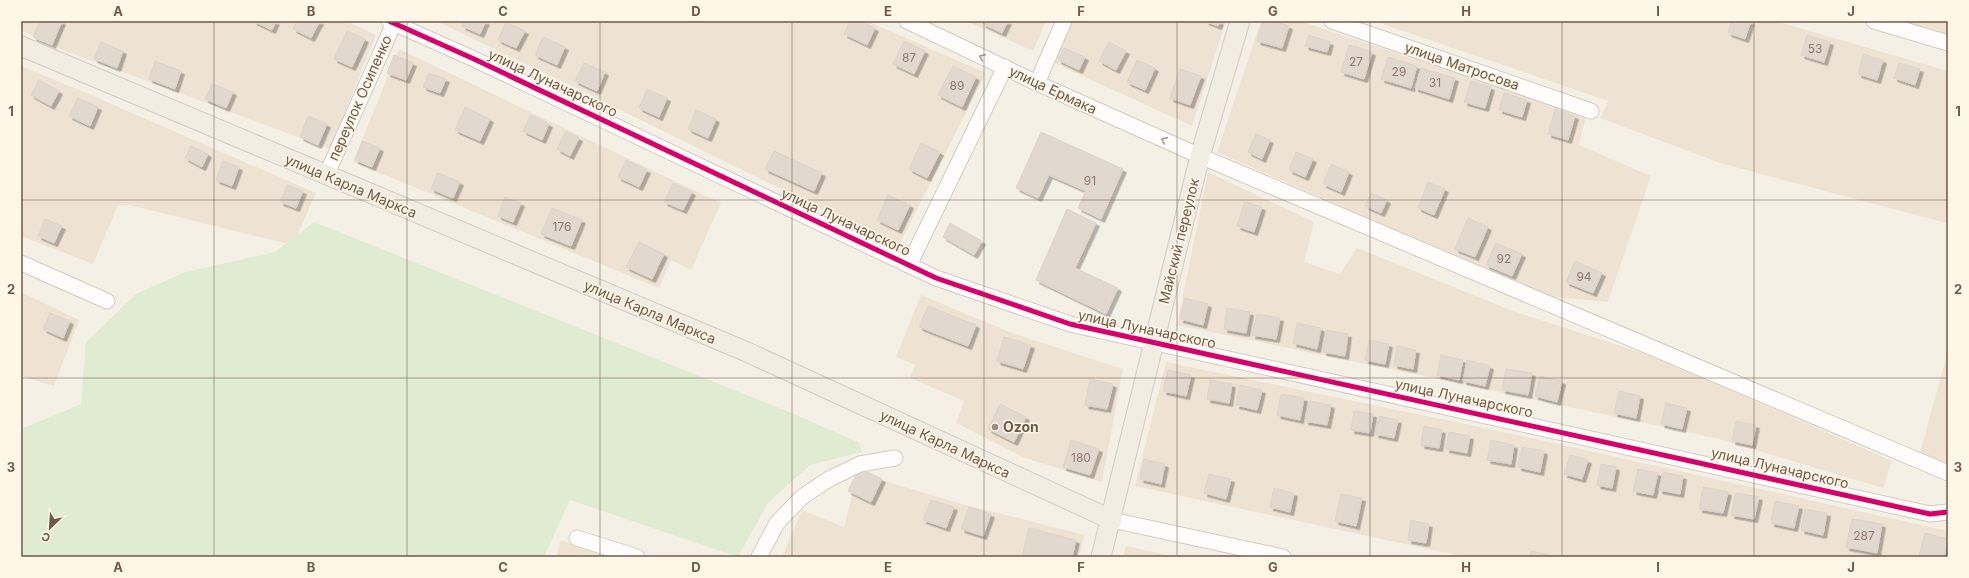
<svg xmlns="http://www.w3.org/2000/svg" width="1969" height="578" viewBox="0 0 1969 578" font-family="Inter,sans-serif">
  <defs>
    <filter id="shadow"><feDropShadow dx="3.5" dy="3.5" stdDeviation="0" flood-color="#0004"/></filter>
  </defs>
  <rect width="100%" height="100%" fill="#f5f0e6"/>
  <g fill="#eee3d3">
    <polygon points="21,21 347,21 376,35 330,149 63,50 21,30"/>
    <polygon points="436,21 867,21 986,73 898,247 574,87"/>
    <polygon points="966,21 1046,21 1033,51"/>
    <polygon points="1072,21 1226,21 1192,126 1054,63"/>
    <polygon points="1261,21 1300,21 1586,116 1579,145 1651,176 1608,302 1544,296 1217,152"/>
    <polygon points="1374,21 1775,21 1948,71 1948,213 1946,223 1720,163 1600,118 1608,101"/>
    <polygon points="1901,21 1948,21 1948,36"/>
    <polygon points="399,49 721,203 691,270 671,260 659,288 353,162"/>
    <polygon points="21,66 84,92 316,193 293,245 129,205 118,205 93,264 21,236"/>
    <polygon points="1208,172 1314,222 1304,262 1340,274 1357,248 1513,311 1658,358 1892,461 1883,488 1719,439 1458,383 1177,325"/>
    <polygon points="21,292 79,320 54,386 21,376"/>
    <polygon points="921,295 1012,333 1123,369 1102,482 1025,458 956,423 964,401 910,378 915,365 896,357"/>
    <polygon points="1948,351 1948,465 1919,456"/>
    <polygon points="1166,362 1527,437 1948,531 1948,557 1465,557 1135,486"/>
    <polygon points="858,473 958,503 1085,535 1079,557 782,557 802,510 844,527"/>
    <polygon points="561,540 607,557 556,557"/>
    <polygon points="1126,546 1176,557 1123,557"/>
  </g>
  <polygon fill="#e0ecd1" points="314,222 794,414 858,442 862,452 810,465 768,503 738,557 570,500 544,557 21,557 21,429 81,404 86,342 136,294 185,272 275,252"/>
  <g fill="#e1d8ce" stroke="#ded3c9" filter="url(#shadow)">
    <polygon points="40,21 62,21 52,45 33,37"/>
    <polygon points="253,21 276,21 272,30"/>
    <polygon points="297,21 320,21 311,38 293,29"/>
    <polygon points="464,21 486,21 480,34 462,26"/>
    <polygon points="850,21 859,21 875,28 867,45 844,34"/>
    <polygon points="984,21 1008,21 1002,33 983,24"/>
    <polygon points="1205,21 1220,21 1218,26"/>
    <polygon points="1263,21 1274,21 1289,26 1282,48 1257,41"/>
    <polygon points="1732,21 1751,21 1745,39 1728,33"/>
    <polygon points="506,22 525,31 516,48 498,40"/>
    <polygon points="347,31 365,39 352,67 334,59"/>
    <polygon points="1309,35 1330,42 1327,52 1305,46"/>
    <polygon points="1807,35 1830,42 1824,62 1801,55"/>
    <polygon points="543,37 565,47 557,65 535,55"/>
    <polygon points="904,41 925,51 914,74 893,64"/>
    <polygon points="101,42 123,51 117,68 94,59"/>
    <polygon points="1109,42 1126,51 1116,70 1099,61"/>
    <polygon points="1349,45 1372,52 1364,79 1341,72"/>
    <polygon points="1064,48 1085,57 1079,70 1058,60"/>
    <polygon points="1863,54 1883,60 1877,80 1858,74"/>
    <polygon points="394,55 413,63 406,80 387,73"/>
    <polygon points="1388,57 1417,66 1411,88 1381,79"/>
    <polygon points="1137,60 1155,68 1145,90 1127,82"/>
    <polygon points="155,61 181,71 175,89 149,79"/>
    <polygon points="584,63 605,72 597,91 575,81"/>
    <polygon points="1899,63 1920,69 1915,85 1894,78"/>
    <polygon points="953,66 976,77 962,107 938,95"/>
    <polygon points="1421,68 1455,78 1449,99 1415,88"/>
    <polygon points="1180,69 1201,76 1190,105 1170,98"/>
    <polygon points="429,73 446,79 440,93 423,87"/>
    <polygon points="39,80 59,91 51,106 31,95"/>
    <polygon points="1471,81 1491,87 1485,108 1464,102"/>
    <polygon points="212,84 233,92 226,108 205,99"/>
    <polygon points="647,89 667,98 659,117 639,108"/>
    <polygon points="1504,93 1527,100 1522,117 1499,110"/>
    <polygon points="78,98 98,107 90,126 69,116"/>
    <polygon points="465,107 490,119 480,141 455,130"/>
    <polygon points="1555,109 1575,116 1568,140 1548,134"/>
    <polygon points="696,110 716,119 708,138 688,129"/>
    <polygon points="531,115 549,124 542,140 523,131"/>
    <polygon points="308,116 327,124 318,145 300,137"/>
    <polygon points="566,131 579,138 570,156 557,149"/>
    <polygon points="1041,132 1123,169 1101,219 1078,208 1086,191 1049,175 1038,198 1016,188"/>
    <polygon points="1256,134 1270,140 1262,159 1248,152"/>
    <polygon points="362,141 380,148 372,167 355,160"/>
    <polygon points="921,143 940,152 927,178 909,169"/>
    <polygon points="191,146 208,154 202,167 185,158"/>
    <polygon points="774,151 822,173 814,191 765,169"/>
    <polygon points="1296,152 1313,159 1305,177 1289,170"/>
    <polygon points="626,160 647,170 639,187 618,177"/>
    <polygon points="223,161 239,167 232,186 216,180"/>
    <polygon points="1331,164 1349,172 1341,192 1323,184"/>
    <polygon points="438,173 460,182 453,198 431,189"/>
    <polygon points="1428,182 1445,189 1434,215 1418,208"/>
    <polygon points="673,183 692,192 683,210 664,202"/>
    <polygon points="287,185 303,191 296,208 280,202"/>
    <polygon points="1371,193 1387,200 1381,213 1365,206"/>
    <polygon points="888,195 910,205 898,230 877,220"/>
    <polygon points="505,197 521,203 513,222 498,216"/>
    <polygon points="1245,202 1262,207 1254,232 1237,226"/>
    <polygon points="552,208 582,220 571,246 541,234"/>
    <polygon points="1067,209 1096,223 1075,268 1118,288 1106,314 1036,280"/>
    <polygon points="1468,218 1488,227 1475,257 1455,249"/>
    <polygon points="45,219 62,226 54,243 38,236"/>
    <polygon points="950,223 982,241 974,255 943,237"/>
    <polygon points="639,242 664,254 652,279 626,267"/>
    <polygon points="1496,243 1522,254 1512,276 1486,265"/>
    <polygon points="1575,261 1602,273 1593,293 1566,282"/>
    <polygon points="1185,298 1208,304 1203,325 1180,319"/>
    <polygon points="928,306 976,325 968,346 919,327"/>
    <polygon points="1227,308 1250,312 1246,333 1224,329"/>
    <polygon points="50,313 70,321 63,338 43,329"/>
    <polygon points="1257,314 1280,318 1276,339 1252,335"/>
    <polygon points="1297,323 1321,328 1317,349 1293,343"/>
    <polygon points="1327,330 1348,334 1345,356 1323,352"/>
    <polygon points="1004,337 1031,345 1023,369 997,361"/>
    <polygon points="1369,340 1389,344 1385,364 1365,360"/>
    <polygon points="1397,346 1416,350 1413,369 1394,365"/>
    <polygon points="1441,355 1463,360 1459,380 1437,375"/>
    <polygon points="1467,360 1490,366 1485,386 1463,381"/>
    <polygon points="1506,369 1532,373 1528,395 1502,390"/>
    <polygon points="1168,370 1191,375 1186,396 1163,391"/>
    <polygon points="1540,376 1562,381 1557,402 1535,396"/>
    <polygon points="1090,379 1113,384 1107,409 1085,405"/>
    <polygon points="1210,380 1232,384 1229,403 1207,399"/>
    <polygon points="1240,385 1262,390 1257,410 1236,405"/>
    <polygon points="1619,391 1640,396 1636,418 1614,413"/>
    <polygon points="1281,394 1304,398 1300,420 1277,415"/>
    <polygon points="1310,401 1331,405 1327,425 1305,421"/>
    <polygon points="1666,403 1687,408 1682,429 1661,424"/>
    <polygon points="1000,404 1026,417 1014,442 988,429"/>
    <polygon points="1354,411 1373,414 1370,433 1351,430"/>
    <polygon points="1379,416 1398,420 1394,438 1375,434"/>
    <polygon points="1736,421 1756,425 1752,445 1732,441"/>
    <polygon points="1424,426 1442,430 1439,448 1421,445"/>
    <polygon points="1449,432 1470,436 1467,453 1446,449"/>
    <polygon points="1071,440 1099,449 1090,475 1063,467"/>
    <polygon points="1491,440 1514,445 1511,464 1487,460"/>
    <polygon points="1522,447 1544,451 1540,472 1518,467"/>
    <polygon points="1570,455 1588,460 1582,479 1564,474"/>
    <polygon points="1144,459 1165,464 1161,484 1140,479"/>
    <polygon points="1601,464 1616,467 1612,488 1597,485"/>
    <polygon points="859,468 882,479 871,502 848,491"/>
    <polygon points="1638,469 1658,473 1653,495 1633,491"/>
    <polygon points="1663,472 1683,476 1680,494 1659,490"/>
    <polygon points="1209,474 1231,479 1226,499 1204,493"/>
    <polygon points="1703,487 1728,492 1723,513 1699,509"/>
    <polygon points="1274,488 1294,493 1290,512 1270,507"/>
    <polygon points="1736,493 1759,497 1754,519 1731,515"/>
    <polygon points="1341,494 1362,498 1356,526 1335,521"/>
    <polygon points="931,500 954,507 946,528 923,520"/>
    <polygon points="1775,501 1799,506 1794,528 1771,523"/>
    <polygon points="969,507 991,514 983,536 961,529"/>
    <polygon points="1805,509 1827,513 1823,535 1801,530"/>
    <polygon points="1852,519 1882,524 1877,553 1846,547"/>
    <polygon points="1411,520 1429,524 1426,543 1408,540"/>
    <polygon points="1029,528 1076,540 1072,557 1022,557"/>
    <polygon points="1925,533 1948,539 1944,557 1919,556"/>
    <polygon points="1531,551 1554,556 1553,557 1530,557"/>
  </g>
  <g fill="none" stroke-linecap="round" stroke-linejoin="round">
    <g stroke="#d3cbc2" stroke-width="17">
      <g id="minor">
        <polyline points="389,21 474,59 936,278 1070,324 1930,514 1948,512"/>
        <polyline points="907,21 1037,83 1200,156 1948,473"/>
        <polyline points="1332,21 1591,111"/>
        <polyline points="1874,21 1948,43"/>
        <polyline points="1037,83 1064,21"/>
        <polyline points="326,176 395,21"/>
        <polyline points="21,263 107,301"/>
        <polyline points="909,265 1005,67"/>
        <polyline points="1112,520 1283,557"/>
        <polyline points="577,538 637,557"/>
        <polyline points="759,557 777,523 802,497 829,479 860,464 895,458"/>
      </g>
    </g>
    <g stroke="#d4cbc4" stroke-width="21">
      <g id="major">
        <polyline points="21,46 747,352 1112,520"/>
        <polyline points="1101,557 1200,156 1240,21"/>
      </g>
    </g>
    <use href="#minor" stroke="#fefdfb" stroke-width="15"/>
    <use href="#major" stroke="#f1ede3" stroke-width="19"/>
    <g stroke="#fef6e6" stroke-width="8">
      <polyline id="cycleway" points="389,21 474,59 936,278 1070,324 1930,514 1948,512"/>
    </g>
    <use href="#cycleway" stroke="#d6006c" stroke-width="5"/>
  </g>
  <defs><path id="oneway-chevron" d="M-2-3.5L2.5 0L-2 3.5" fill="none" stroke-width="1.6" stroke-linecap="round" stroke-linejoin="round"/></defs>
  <g stroke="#a99b90">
    <use href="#oneway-chevron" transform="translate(982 57) rotate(-155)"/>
    <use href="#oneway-chevron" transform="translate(1164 140) rotate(-156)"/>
  </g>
  <path fill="none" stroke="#715949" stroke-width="1" stroke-opacity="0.55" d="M214,21V557M407,21V557M600,21V557M792,21V557M984,21V557M1177,21V557M1370,21V557M1562,21V557M1754,21V557M21,200H1948M21,378H1948"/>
  <circle fill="#9f8e80" stroke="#fef6e6" stroke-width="1.5" cx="995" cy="427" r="4"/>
  <g text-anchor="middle" stroke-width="3" stroke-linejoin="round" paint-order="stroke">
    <g font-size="12" fill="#8f7b6c">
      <text x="1815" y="53">53</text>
      <text x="909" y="62">87</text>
      <text x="1356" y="66">27</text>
      <text x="1399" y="76">29</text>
      <text x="1435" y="87">31</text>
      <text x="957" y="90">89</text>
      <text x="1090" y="185">91</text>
      <text x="562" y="231">176</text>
      <text x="1504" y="263">92</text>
      <text x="1584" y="281">94</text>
      <text x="1081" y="462">180</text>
      <text x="1864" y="540">287</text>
    </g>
    <g font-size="14" fill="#715949" stroke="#fef6e6">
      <text transform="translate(1462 66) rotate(19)" y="5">улица Матросова</text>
      <text transform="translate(553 83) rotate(25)" y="5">улица Луначарского</text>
      <text transform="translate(1053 90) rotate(25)" y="5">улица Ермака</text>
      <text transform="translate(360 98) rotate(-66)" y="5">переулок Осипенко</text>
      <text transform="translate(351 186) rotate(23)" y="5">улица Карла Маркса</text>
      <text transform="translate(846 222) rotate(25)" y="5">улица Луначарского</text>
      <text transform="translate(1179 241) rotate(-76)" y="5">Майский переулок</text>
      <text transform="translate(650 312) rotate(23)" y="5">улица Карла Маркса</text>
      <text transform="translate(1147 329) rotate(12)" y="5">улица Луначарского</text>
      <text transform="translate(1464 398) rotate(12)" y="5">улица Луначарского</text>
      <text transform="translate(945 444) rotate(25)" y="5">улица Карла Маркса</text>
      <text transform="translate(1780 468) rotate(13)" y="5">улица Луначарского</text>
    </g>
    <g font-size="14" font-weight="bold" fill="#715949" stroke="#fef6e6" text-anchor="start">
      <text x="1003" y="432">Ozon</text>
    </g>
  </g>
  <rect width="1969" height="578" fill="none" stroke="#fef6e6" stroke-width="44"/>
  <g transform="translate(50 528) rotate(205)" stroke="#fef6e6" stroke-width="3" paint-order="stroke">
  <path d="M0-3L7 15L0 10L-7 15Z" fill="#715949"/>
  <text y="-6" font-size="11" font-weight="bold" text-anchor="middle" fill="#715949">С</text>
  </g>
  <rect x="22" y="22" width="1925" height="534" fill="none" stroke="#715949" stroke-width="1.5"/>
  <g font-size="13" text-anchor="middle" font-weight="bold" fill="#715949">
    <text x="118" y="16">A</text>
    <text x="311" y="16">B</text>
    <text x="503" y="16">C</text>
    <text x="696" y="16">D</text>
    <text x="888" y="16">E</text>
    <text x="1081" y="16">F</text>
    <text x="1273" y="16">G</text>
    <text x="1466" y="16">H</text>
    <text x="1658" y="16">I</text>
    <text x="1851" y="16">J</text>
    <text x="11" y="116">1</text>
    <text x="1958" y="116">1</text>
    <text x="11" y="294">2</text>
    <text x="1958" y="294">2</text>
    <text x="11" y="472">3</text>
    <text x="1958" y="472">3</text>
    <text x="118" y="572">A</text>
    <text x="311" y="572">B</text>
    <text x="503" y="572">C</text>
    <text x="696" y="572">D</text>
    <text x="888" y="572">E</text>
    <text x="1081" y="572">F</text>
    <text x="1273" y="572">G</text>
    <text x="1466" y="572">H</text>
    <text x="1658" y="572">I</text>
    <text x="1851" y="572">J</text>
  </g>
</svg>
